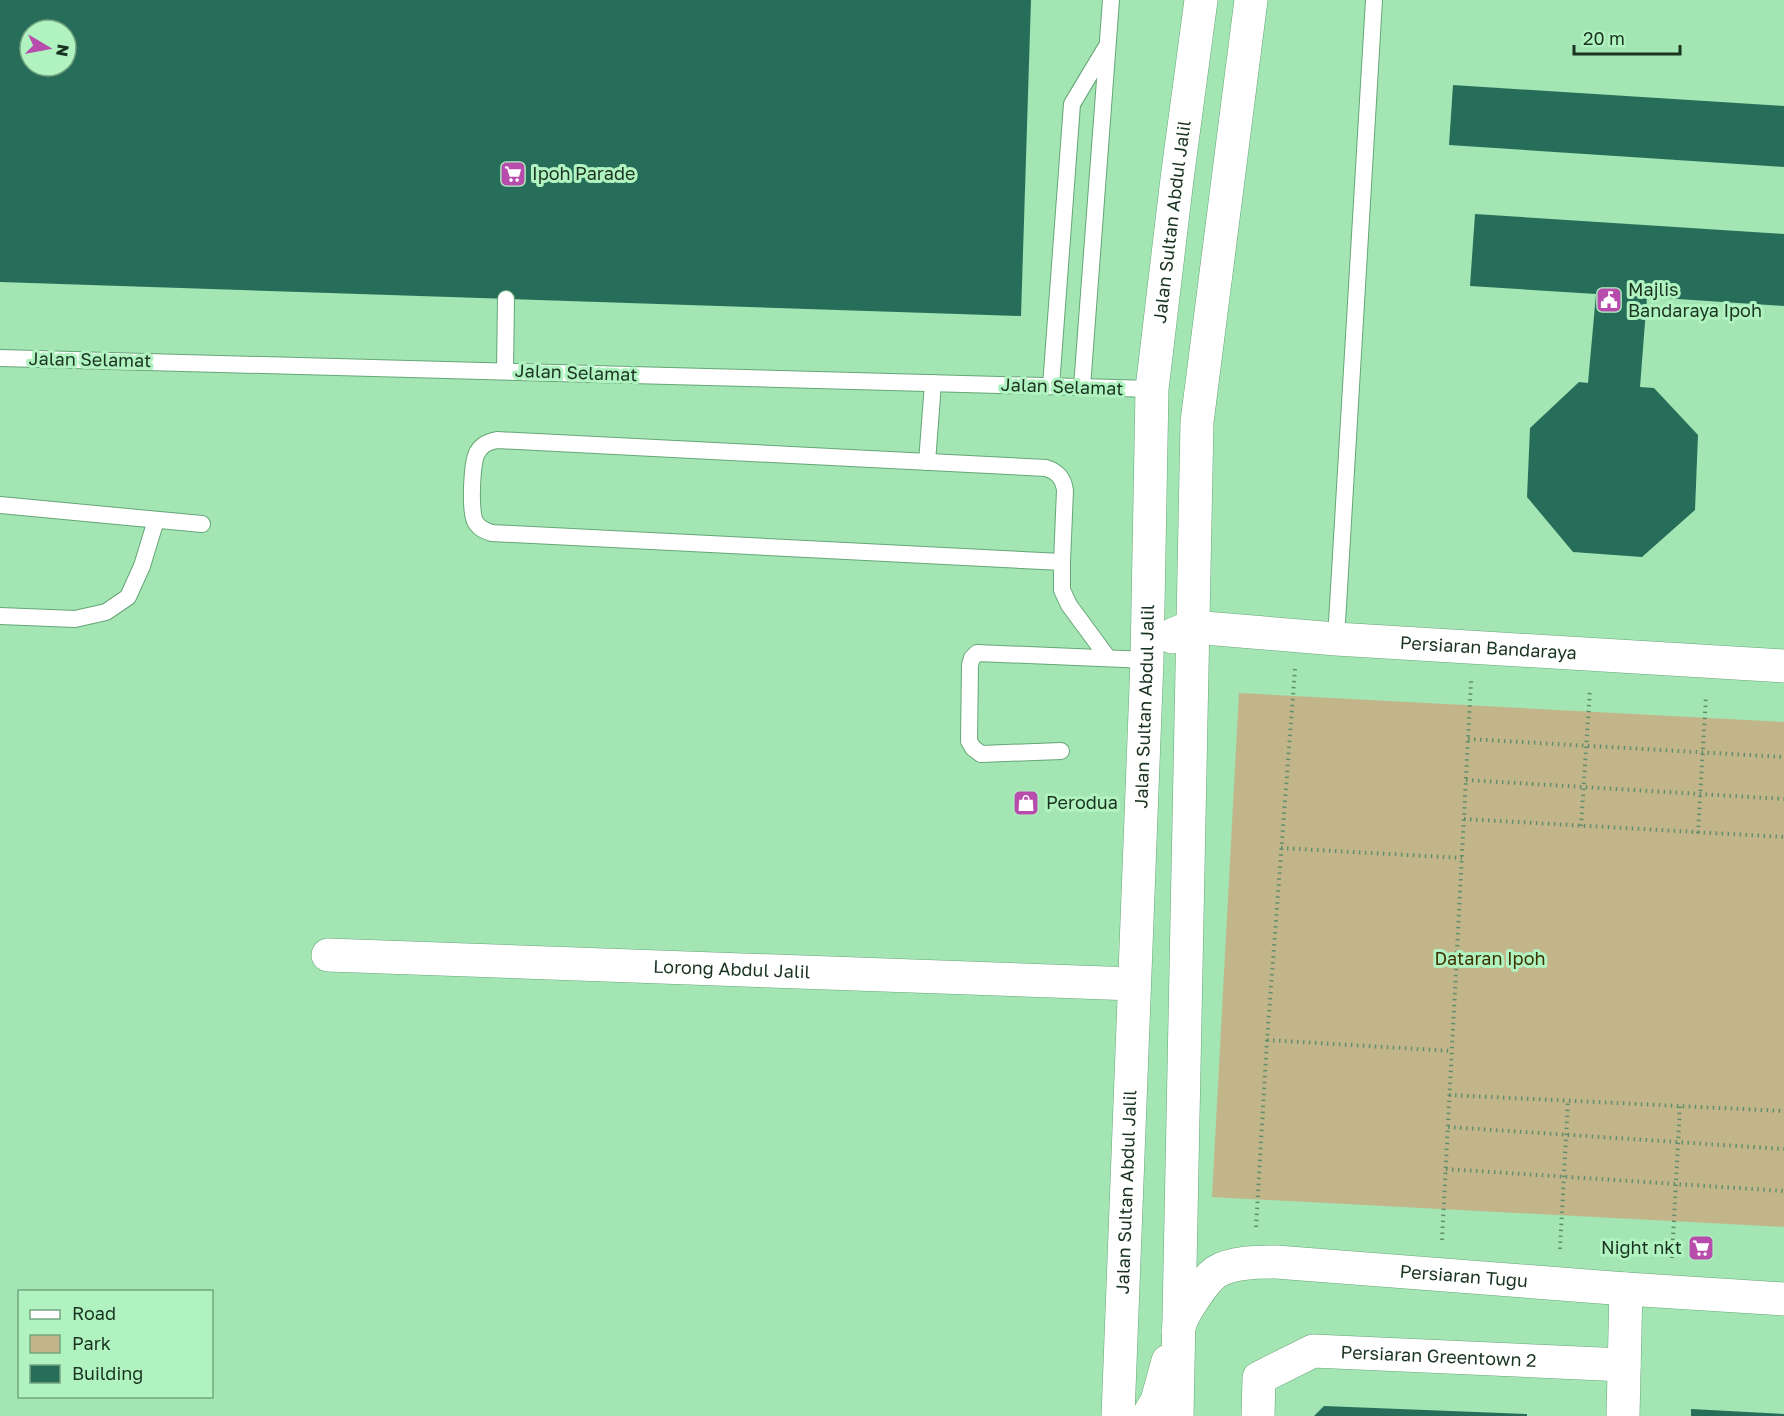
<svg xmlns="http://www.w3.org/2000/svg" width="1784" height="1416" viewBox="0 0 1784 1416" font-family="'Golos Text',sans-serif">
  <rect width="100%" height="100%" fill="#a3e5b3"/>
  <polygon fill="#c3b58a" points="1239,693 1784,722 1784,1227 1212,1197"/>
  <g fill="#276e5a" fill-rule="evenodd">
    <path d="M0,0H1031L1021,316L0,282ZM30,30H66V66H30Z"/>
    <polygon points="1453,85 1784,106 1784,167 1449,145"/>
    <polygon points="1475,214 1784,234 1784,306 1647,297 1640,387 1654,388 1698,435 1695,510 1642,557 1573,552 1527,497 1530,428 1579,382 1588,383 1596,294 1470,286"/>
    <polygon points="1324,1406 1527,1414 1527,1416 1314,1416"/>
    <polygon points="1691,1409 1784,1414 1784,1416 1691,1416"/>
  </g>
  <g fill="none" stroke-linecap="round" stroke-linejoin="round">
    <g stroke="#66a677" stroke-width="18">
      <g id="lane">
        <polyline points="0,358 1152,389"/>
        <polyline points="505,371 506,299"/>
        <polyline points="1051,386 1072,104 1105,49"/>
        <polyline points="1082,387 1111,0"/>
        <polyline points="927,462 933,383"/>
        <polyline points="0,505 202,524"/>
        <path d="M1062,562L492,533C485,531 480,529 476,523C469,514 472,463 477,453C482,444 488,442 497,440L1046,468C1058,472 1063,478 1065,490L1062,562V590L1069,605L1108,658"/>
        <polyline points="0,616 75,619 106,612 128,597 142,566 156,520"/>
        <polyline points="1336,639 1374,0"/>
        <polyline points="1061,751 981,754 973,748 969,741 970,665 972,658 977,653 1147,660"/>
      </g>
    </g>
    <g stroke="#66a677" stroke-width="34">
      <g id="street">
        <path id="s1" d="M328,955L1134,984"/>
        <path id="s2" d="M1178,1331C1180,1320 1186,1310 1192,1301C1199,1291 1206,1279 1216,1272C1232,1262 1258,1262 1276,1262L1626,1289L1784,1299"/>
        <path id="s3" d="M1258,1416L1259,1378L1313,1351L1624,1365"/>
        <polyline points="1623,1416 1626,1289"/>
      </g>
    </g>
    <g stroke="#66a677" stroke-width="34">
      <g id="secondary">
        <path id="s4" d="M1172,637L1174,634L1192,627L1336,639L1784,666"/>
        <path id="s5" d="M1118,1416L1147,660L1152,389L1177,179L1201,0"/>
        <polyline points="1148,1416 1157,1401 1168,1361"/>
        <polyline points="1177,1416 1197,422 1251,0"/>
      </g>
    </g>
    <g stroke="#608f6c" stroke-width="4" stroke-dasharray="1.5 4.5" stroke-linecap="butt">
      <polyline points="1468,739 1784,757"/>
      <polyline points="1466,780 1784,799"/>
      <polyline points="1464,819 1784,837"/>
      <polyline points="1581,826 1590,689"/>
      <polyline points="1698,833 1706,696"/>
      <polyline points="1281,848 1462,858"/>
      <polyline points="1267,1040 1452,1051"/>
      <polyline points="1449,1095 1784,1111"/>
      <polyline points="1448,1127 1784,1149"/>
      <polyline points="1446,1169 1784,1191"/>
      <polyline points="1256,1227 1267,1040 1295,669"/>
      <polyline points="1442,1240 1471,681"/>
      <polyline points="1560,1249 1568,1100"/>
      <polyline points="1672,1258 1680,1106"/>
    </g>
    <use href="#lane" stroke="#fff" stroke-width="16"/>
    <use href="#street" stroke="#fff" stroke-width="33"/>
    <use href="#secondary" stroke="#fff" stroke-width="33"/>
  </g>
  <defs>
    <g id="supermarket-square" transform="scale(1.35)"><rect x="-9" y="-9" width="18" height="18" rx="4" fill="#b74cac" stroke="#b0f3c0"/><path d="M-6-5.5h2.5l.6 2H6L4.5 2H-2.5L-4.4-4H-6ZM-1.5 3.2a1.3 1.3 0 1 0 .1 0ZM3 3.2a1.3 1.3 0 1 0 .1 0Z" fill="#fff"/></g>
    <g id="civic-square" transform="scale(1.35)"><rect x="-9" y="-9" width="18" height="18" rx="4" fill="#b74cac" stroke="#b0f3c0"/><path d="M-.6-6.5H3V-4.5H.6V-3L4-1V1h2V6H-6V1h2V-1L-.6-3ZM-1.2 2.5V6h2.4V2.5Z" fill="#fff"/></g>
    <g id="shop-square" transform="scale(1.35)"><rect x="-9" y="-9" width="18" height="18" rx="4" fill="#b74cac" stroke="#b0f3c0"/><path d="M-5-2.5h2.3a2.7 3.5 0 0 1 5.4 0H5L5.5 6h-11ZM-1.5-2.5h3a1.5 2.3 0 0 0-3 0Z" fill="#fff"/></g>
  </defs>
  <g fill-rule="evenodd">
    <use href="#supermarket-square" x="513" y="174"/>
    <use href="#civic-square" x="1609" y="300"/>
    <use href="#shop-square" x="1026" y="803"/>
    <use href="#supermarket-square" x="1701" y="1248"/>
  </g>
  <g text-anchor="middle" stroke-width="6" stroke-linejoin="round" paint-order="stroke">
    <g font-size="18" fill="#1a3421" stroke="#b0f3c0" text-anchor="start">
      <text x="532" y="180">Ipoh Parade</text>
      <text x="1628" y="296">Majlis<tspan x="1628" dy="21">Bandaraya Ipoh</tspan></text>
      <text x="1046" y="809">Perodua</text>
      <text x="1682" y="1254" text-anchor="end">Night nkt</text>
    </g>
    <g font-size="18" fill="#1a3421" stroke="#b0f3c0">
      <text dy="6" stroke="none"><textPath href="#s5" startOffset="1196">Jalan Sultan Abdul Jalil</textPath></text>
      <text transform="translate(90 360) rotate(1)" y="6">Jalan Selamat</text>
      <text transform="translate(576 373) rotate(2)" y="6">Jalan Selamat</text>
      <text transform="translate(1062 387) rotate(2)" y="6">Jalan Selamat</text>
      <text dy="6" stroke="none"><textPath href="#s4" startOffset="320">Persiaran Bandaraya</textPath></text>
      <text dy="6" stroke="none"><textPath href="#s5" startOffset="710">Jalan Sultan Abdul Jalil</textPath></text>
      <text dy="6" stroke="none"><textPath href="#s1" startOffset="404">Lorong Abdul Jalil</textPath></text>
      <text dy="6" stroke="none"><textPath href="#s5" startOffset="224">Jalan Sultan Abdul Jalil</textPath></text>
      <text dy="6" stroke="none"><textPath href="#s2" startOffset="321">Persiaran Tugu</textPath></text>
      <text dy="6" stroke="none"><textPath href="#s3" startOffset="224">Persiaran Greentown 2</textPath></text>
    </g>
    <g font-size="18" fill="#3f3100" stroke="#b0f3c0">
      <text x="1490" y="965">Dataran Ipoh</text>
    </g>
  </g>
  <rect x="18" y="1290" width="195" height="108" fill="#b0f3c0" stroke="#74a780" stroke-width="1.5"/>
  <rect x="30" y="1310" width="30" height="9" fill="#ffffff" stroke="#74a780" stroke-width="1.5"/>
  <text x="72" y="1320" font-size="18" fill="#1a3421">Road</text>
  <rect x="30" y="1335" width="30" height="18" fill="#c3b58a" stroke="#74a780" stroke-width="1.5"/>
  <text x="72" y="1350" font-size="18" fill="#1a3421">Park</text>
  <rect x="30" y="1365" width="30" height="18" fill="#276e5a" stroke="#74a780" stroke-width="1.5"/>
  <text x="72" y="1380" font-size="18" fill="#1a3421">Building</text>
  <g transform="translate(48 48) rotate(100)"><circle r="28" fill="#b0f3c0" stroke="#74a780" stroke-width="1.5"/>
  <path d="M0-4.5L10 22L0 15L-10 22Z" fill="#b74cac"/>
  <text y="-9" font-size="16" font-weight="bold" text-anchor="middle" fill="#1a3421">N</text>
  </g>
  <path d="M1574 45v9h106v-9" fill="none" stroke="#1a3421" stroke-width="3"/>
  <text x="1583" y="45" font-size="18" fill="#1a3421" stroke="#b0f3c0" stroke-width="4.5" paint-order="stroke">20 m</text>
</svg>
